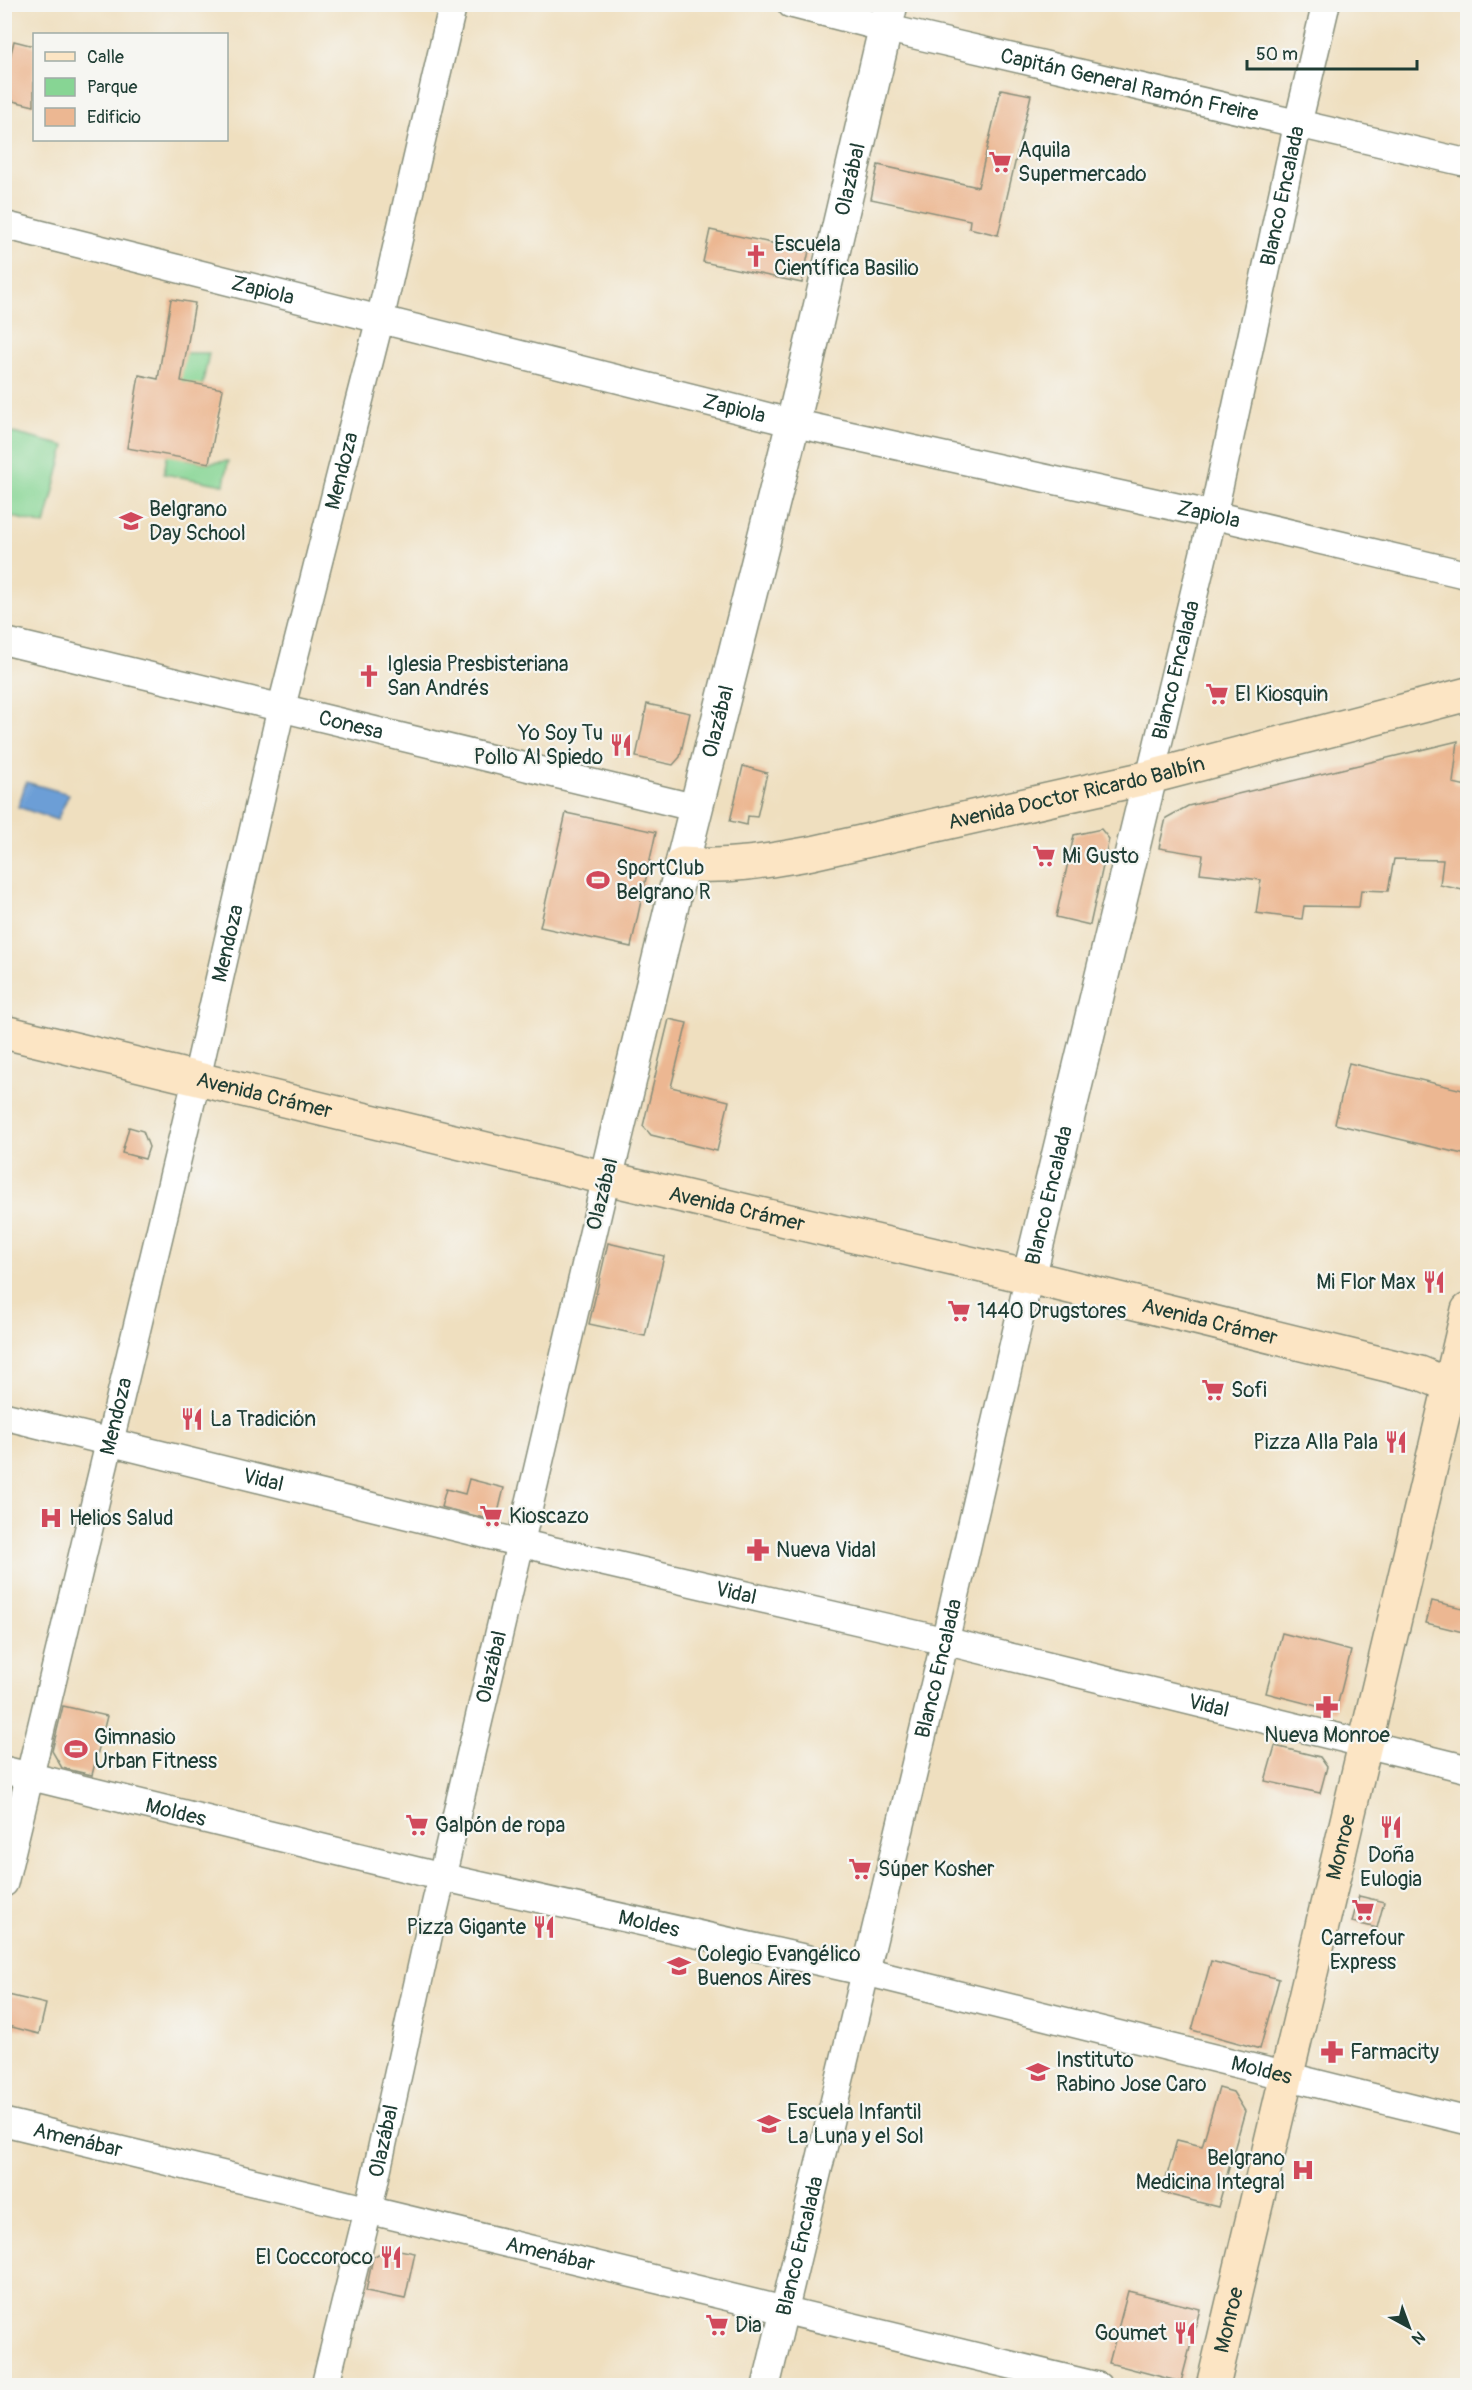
<svg xmlns="http://www.w3.org/2000/svg" width="1472" height="2390" viewBox="0 0 1472 2390" font-family="Pangolin,sans-serif">
  <rect width="100%" height="100%" fill="#f6f6f2"/>
  <filter id="ink" filterUnits="userSpaceOnUse"><feTurbulence type="fractalNoise" baseFrequency=".0167" numOctaves="2"/><feDisplacementMap in="SourceGraphic" scale="12" xChannelSelector="R" yChannelSelector="G"/><feConvolveMatrix kernelMatrix="1 2 1 2 8 2 1 2 1" color-interpolation-filters="sRGB"/></filter>
  <filter id="wash" filterUnits="userSpaceOnUse"><feTurbulence type="fractalNoise" baseFrequency=".008" numOctaves="4" result="noise"/><feDisplacementMap in="SourceGraphic" scale="24" xChannelSelector="R" yChannelSelector="G"/><feGaussianBlur stdDeviation="1.35" result="paint"/><feColorMatrix in="noise" values="0 0 0 0 0 0 0 0 0 0 0 0 0 0 0 0 0 1.4 0 .05"/><feComposite in="paint" operator="in"/></filter>
  <g filter="url(#wash)">
    <rect width="100%" height="100%" fill="#efdfbf"/>
    <g fill="#87d594" stroke="#538964" stroke-width="1.5">
      <polygon points="184,353 209,353 187,459 209,463 228,461 224,485 164,474"/>
      <polygon points="9,432 65,446 45,525 5,515 5,450"/>
    </g>
    <polygon fill="#6c9ed6" stroke="#466e85" stroke-width="1.5" points="26,782 69,794 57,820 18,807"/>
    <g id="blocks">
      <g fill="#ecb792">
        <polygon points="14,41 34,46 34,106 4,99 4,82"/>
        <polygon points="1001,89 1031,95 998,235 969,228 970,220 871,199 878,165 978,187"/>
        <polygon points="710,230 809,251 802,283 703,262"/>
        <polygon points="171,299 195,303 181,381 223,389 209,463 127,448 139,375 158,379"/>
        <polygon points="647,704 690,713 680,757 673,765 636,757"/>
        <polygon points="1458,741 1453,783 1467,786 1467,891 1440,885 1443,860 1394,859 1388,891 1361,890 1359,907 1304,906 1302,919 1256,913 1261,880 1200,873 1203,855 1159,848 1166,818 1188,806"/>
        <polygon points="743,766 767,773 757,817 748,816 747,825 730,821"/>
        <polygon points="566,813 656,832 631,947 540,927"/>
        <polygon points="1101,829 1109,839 1090,925 1056,917 1074,835"/>
        <polygon points="669,1019 687,1023 671,1087 729,1101 717,1151 651,1135 643,1126"/>
        <polygon points="1349,1063 1467,1091 1467,1155 1335,1124"/>
        <polygon points="129,1127 143,1131 149,1147 145,1159 122,1153"/>
        <polygon points="608,1243 664,1256 645,1336 589,1324"/>
        <polygon points="469,1479 504,1488 496,1521 441,1507 446,1489 465,1494"/>
        <polygon points="1432,1601 1467,1609 1467,1633 1426,1623"/>
        <polygon points="1282,1633 1351,1651 1336,1711 1266,1693"/>
        <polygon points="63,1706 107,1716 92,1775 62,1768 52,1751"/>
        <polygon points="1275,1746 1320,1757 1327,1767 1320,1793 1265,1781"/>
        <polygon points="1359,1896 1384,1902 1377,1928 1352,1922"/>
        <polygon points="1211,1961 1279,1979 1260,2049 1192,2030"/>
        <polygon points="4,1994 46,2004 39,2034 4,2025"/>
        <polygon points="1219,2088 1233,2092 1245,2111 1218,2207 1162,2193 1177,2140 1202,2146"/>
        <polygon points="389,2248 415,2253 405,2299 366,2291 373,2257"/>
        <polygon points="1128,2291 1200,2309 1181,2382 1109,2363"/>
      </g>
    </g>
  </g>
  <g filter="url(#ink)">
    <use href="#blocks" fill-opacity="0" stroke="#878e7a" stroke-width="1.5"/>
    <g fill="none" stroke-linecap="round" stroke-linejoin="round">
      <g stroke="#878e7a" stroke-width="30">
        <g id="minor">
          <path id="s1" d="M791,4L885,28L1468,163"/>
          <path id="s2" d="M4,225L793,423L1213,515L1468,575"/>
          <path id="s3" d="M4,641L696,808"/>
          <path id="s4" d="M1150,777L1213,515L1298,123L1326,4"/>
          <path id="s5" d="M4,1416L520,1543L945,1641L1468,1769"/>
          <path id="s6" d="M4,1770L442,1877L866,1972L1468,2121"/>
          <path id="s7" d="M4,1883L197,1077L281,709L380,319L453,4"/>
          <path id="s8" d="M4,2122L1098,2386"/>
          <path id="s9" d="M325,2386L368,2211L432,1919L606,1178"/>
          <path id="s10" d="M766,2386L945,1641L1029,1277"/>
        </g>
      </g>
      <g stroke="#878e7a" stroke-width="36">
        <g id="tertiary">
          <path id="s11" d="M606,1178L682,864L793,423L891,4"/>
          <path id="s12" d="M1029,1277L1150,777"/>
        </g>
      </g>
      <g stroke="#878e7a" stroke-width="36">
        <g id="secondary">
          <path id="s13" d="M682,864C727,868 768,861 812,853L1150,777L1468,694"/>
          <path id="s14" d="M4,1032L606,1178L1029,1277L1420,1373L1468,1393"/>
          <path id="s15" d="M1213,2386L1468,1310"/>
        </g>
      </g>
      <use href="#minor" stroke="#fff" stroke-width="27"/>
      <use href="#tertiary" stroke="#fff" stroke-width="33"/>
      <use href="#secondary" stroke="#fce5c4" stroke-width="33"/>
    </g>
  </g>
  <defs>
    <g id="supermarket-bare" transform="scale(1.8)"><path d="M-6-5.5h2.5l.6 2H6L4.5 2H-2.5L-4.4-4H-6ZM-1.5 3.2a1.3 1.3 0 1 0 .1 0ZM3 3.2a1.3 1.3 0 1 0 .1 0Z" fill="#d1495b" stroke="#f6f6f2" stroke-width="2.5" paint-order="stroke"/></g>
    <g id="church-bare" transform="scale(1.8)"><path d="M-1.2-6h2.4v3.5h3.3v2.4h-3.3V6h-2.4V-.1h-3.3v-2.4h3.3Z" fill="#d1495b" stroke="#f6f6f2" stroke-width="2.5" paint-order="stroke"/></g>
    <g id="school-bare" transform="scale(1.8)"><path d="M0-5L7-2L0 1L-7-2ZM-4 1L0 2.5L4 1V4Q0 6-4 4Z" fill="#d1495b" stroke="#f6f6f2" stroke-width="2.5" paint-order="stroke"/></g>
    <g id="restaurant-bare" transform="scale(1.8)"><path d="M-5-6h1v4h1v-4h1v4h1v-4h1v5L-1.5 .5V6h-2V.5L-5-1ZM5-6V6H3V1.5H1.5Q1.5-4 5-6Z" fill="#d1495b" stroke="#f6f6f2" stroke-width="2.5" paint-order="stroke"/></g>
    <g id="stadium-bare" transform="scale(1.8)"><path d="M0-5a6.5 5 0 1 0 0 10a6.5 5 0 1 0 0-10ZM-3.5-1.8h7v3.6h-7Z" fill="#d1495b" stroke="#f6f6f2" stroke-width="2.5" paint-order="stroke"/></g>
    <g id="hospital-bare" transform="scale(1.8)"><path d="M-5-5h3v3.5h4V-5h3V5h-3V1.5h-4V5h-3Z" fill="#d1495b" stroke="#f6f6f2" stroke-width="2.5" paint-order="stroke"/></g>
    <g id="pharmacy-bare" transform="scale(1.8)"><path d="M-2-6h4v4h4v4h-4v4h-4v-4h-4v-4h4Z" fill="#d1495b" stroke="#f6f6f2" stroke-width="2.5" paint-order="stroke"/></g>
  </defs>
  <g fill-rule="evenodd">
    <use href="#supermarket-bare" x="1000" y="162"/>
    <use href="#church-bare" x="756" y="256"/>
    <use href="#school-bare" x="131" y="521"/>
    <use href="#church-bare" x="369" y="676"/>
    <use href="#supermarket-bare" x="1217" y="694"/>
    <use href="#restaurant-bare" x="621" y="745"/>
    <use href="#supermarket-bare" x="1044" y="856"/>
    <use href="#stadium-bare" x="598" y="880"/>
    <use href="#restaurant-bare" x="1434" y="1282"/>
    <use href="#supermarket-bare" x="959" y="1311"/>
    <use href="#supermarket-bare" x="1213" y="1390"/>
    <use href="#restaurant-bare" x="192" y="1419"/>
    <use href="#restaurant-bare" x="1396" y="1442"/>
    <use href="#supermarket-bare" x="491" y="1516"/>
    <use href="#hospital-bare" x="51" y="1518"/>
    <use href="#pharmacy-bare" x="758" y="1550"/>
    <use href="#pharmacy-bare" x="1327" y="1707"/>
    <use href="#stadium-bare" x="76" y="1749"/>
    <use href="#supermarket-bare" x="417" y="1825"/>
    <use href="#restaurant-bare" x="1391" y="1827"/>
    <use href="#supermarket-bare" x="860" y="1869"/>
    <use href="#supermarket-bare" x="1363" y="1910"/>
    <use href="#restaurant-bare" x="544" y="1927"/>
    <use href="#school-bare" x="679" y="1966"/>
    <use href="#pharmacy-bare" x="1332" y="2052"/>
    <use href="#school-bare" x="1038" y="2072"/>
    <use href="#school-bare" x="769" y="2124"/>
    <use href="#hospital-bare" x="1303" y="2170"/>
    <use href="#restaurant-bare" x="391" y="2257"/>
    <use href="#supermarket-bare" x="717" y="2325"/>
    <use href="#restaurant-bare" x="1185" y="2333"/>
  </g>
  <g text-anchor="middle" stroke-width="4.5" stroke-linejoin="round" paint-order="stroke">
    <g font-size="21" fill="#1f3d34" stroke="#f6f6f2">
      <text dy="7" stroke="none"><textPath href="#s1" startOffset="348">Capitán General Ramón Freire</textPath></text>
      <text dy="7" stroke="none"><textPath href="#s11" startOffset="1028">Olazábal</textPath></text>
      <text dy="7" stroke="none"><textPath href="#s4" startOffset="596">Blanco Encalada</textPath></text>
      <text dy="7" stroke="none"><textPath href="#s2" startOffset="267">Zapiola</textPath></text>
      <text dy="7" stroke="none"><textPath href="#s2" startOffset="753">Zapiola</textPath></text>
      <text dy="7" stroke="none"><textPath href="#s7" startOffset="1452">Mendoza</textPath></text>
      <text dy="7" stroke="none"><textPath href="#s2" startOffset="1239">Zapiola</textPath></text>
      <text dy="7" stroke="none"><textPath href="#s4" startOffset="110">Blanco Encalada</textPath></text>
      <text dy="7" stroke="none"><textPath href="#s11" startOffset="470">Olazábal</textPath></text>
      <text dy="7" stroke="none"><textPath href="#s3" startOffset="357">Conesa</textPath></text>
      <text dy="7" stroke="none"><textPath href="#s13" startOffset="402">Avenida Doctor Ricardo Balbín</textPath></text>
      <text dy="7" stroke="none"><textPath href="#s7" startOffset="966">Mendoza</textPath></text>
      <text dy="7" stroke="none"><textPath href="#s14" startOffset="268">Avenida Crámer</textPath></text>
      <text transform="translate(602 1194) rotate(-76)" y="7">Olazábal</text>
      <text dy="7" stroke="none"><textPath href="#s12" startOffset="84">Blanco Encalada</textPath></text>
      <text dy="7" stroke="none"><textPath href="#s14" startOffset="754">Avenida Crámer</textPath></text>
      <text dy="7" stroke="none"><textPath href="#s14" startOffset="1240">Avenida Crámer</textPath></text>
      <text dy="7" stroke="none"><textPath href="#s7" startOffset="480">Mendoza</textPath></text>
      <text dy="7" stroke="none"><textPath href="#s5" startOffset="267">Vidal</textPath></text>
      <text dy="7" stroke="none"><textPath href="#s5" startOffset="753">Vidal</textPath></text>
      <text dy="7" stroke="none"><textPath href="#s9" startOffset="738">Olazábal</textPath></text>
      <text dy="7" stroke="none"><textPath href="#s10" startOffset="738">Blanco Encalada</textPath></text>
      <text dy="7" stroke="none"><textPath href="#s5" startOffset="1239">Vidal</textPath></text>
      <text dy="7" stroke="none"><textPath href="#s6" startOffset="177">Moldes</textPath></text>
      <text dy="7" stroke="none"><textPath href="#s15" startOffset="554">Monroe</textPath></text>
      <text dy="7" stroke="none"><textPath href="#s6" startOffset="663">Moldes</textPath></text>
      <text dy="7" stroke="none"><textPath href="#s6" startOffset="1293">Moldes</textPath></text>
      <text dy="7" stroke="none"><textPath href="#s8" startOffset="76">Amenábar</textPath></text>
      <text dy="7" stroke="none"><textPath href="#s9" startOffset="252">Olazábal</textPath></text>
      <text dy="7" stroke="none"><textPath href="#s10" startOffset="144">Blanco Encalada</textPath></text>
      <text dy="7" stroke="none"><textPath href="#s8" startOffset="562">Amenábar</textPath></text>
      <text dy="7" stroke="none"><textPath href="#s15" startOffset="68">Monroe</textPath></text>
    </g>
    <g font-size="21" fill="#1f3d34" stroke="#f6f6f2" text-anchor="start">
      <text x="1018" y="157">Aquila<tspan x="1018" dy="24">Supermercado</tspan></text>
      <text x="774" y="251">Escuela<tspan x="774" dy="24">Científica Basilio</tspan></text>
      <text x="149" y="516">Belgrano<tspan x="149" dy="24">Day School</tspan></text>
      <text x="387" y="671">Iglesia Presbisteriana<tspan x="387" dy="24">San Andrés</tspan></text>
      <text x="1235" y="701">El Kiosquin</text>
      <text x="603" y="740" text-anchor="end">Yo Soy Tu<tspan x="603" dy="24">Pollo Al Spiedo</tspan></text>
      <text x="1062" y="863">Mi Gusto</text>
      <text x="616" y="875">SportClub<tspan x="616" dy="24">Belgrano R</tspan></text>
      <text x="1416" y="1289" text-anchor="end">Mi Flor Max</text>
      <text x="977" y="1318">1440 Drugstores</text>
      <text x="1231" y="1397">Sofi</text>
      <text x="210" y="1426">La Tradición</text>
      <text x="1378" y="1449" text-anchor="end">Pizza Alla Pala</text>
      <text x="509" y="1523">Kioscazo</text>
      <text x="69" y="1525">Helios Salud</text>
      <text x="776" y="1557">Nueva Vidal</text>
      <text x="1327" y="1742" text-anchor="middle">Nueva Monroe</text>
      <text x="94" y="1744">Gimnasio<tspan x="94" dy="24">Urban Fitness</tspan></text>
      <text x="435" y="1832">Galpón de ropa</text>
      <text x="1391" y="1862" text-anchor="middle">Doña<tspan x="1391" dy="24">Eulogia</tspan></text>
      <text x="878" y="1876">Súper Kosher</text>
      <text x="526" y="1934" text-anchor="end">Pizza Gigante</text>
      <text x="1363" y="1945" text-anchor="middle">Carrefour<tspan x="1363" dy="24">Express</tspan></text>
      <text x="697" y="1961">Colegio Evangélico<tspan x="697" dy="24">Buenos Aires</tspan></text>
      <text x="1350" y="2059">Farmacity</text>
      <text x="1056" y="2067">Instituto<tspan x="1056" dy="24">Rabino Jose Caro</tspan></text>
      <text x="787" y="2119">Escuela Infantil<tspan x="787" dy="24">La Luna y el Sol</tspan></text>
      <text x="1285" y="2165" text-anchor="end">Belgrano<tspan x="1285" dy="24">Medicina Integral</tspan></text>
      <text x="373" y="2264" text-anchor="end">El Coccoroco</text>
      <text x="735" y="2332">Dia</text>
      <text x="1167" y="2340" text-anchor="end">Goumet</text>
    </g>
  </g>
  <rect width="1472" height="2390" fill="none" stroke="#f6f6f2" stroke-width="24"/>
  <rect x="33" y="33" width="195" height="108" fill="#f6f6f2" stroke="#a0aca6" stroke-width="1.5"/>
  <rect x="45" y="52" width="30" height="9" fill="#fce5c4" stroke="#a0aca6" stroke-width="1.5"/>
  <text x="87" y="63" font-size="18" fill="#1f3d34">Calle</text>
  <rect x="45" y="78" width="30" height="18" fill="#87d594" stroke="#a0aca6" stroke-width="1.5"/>
  <text x="87" y="93" font-size="18" fill="#1f3d34">Parque</text>
  <rect x="45" y="108" width="30" height="18" fill="#ecb792" stroke="#a0aca6" stroke-width="1.5"/>
  <text x="87" y="123" font-size="18" fill="#1f3d34">Edificio</text>
  <g transform="translate(1409 2327) rotate(139)" stroke="#f6f6f2" stroke-width="4.5" paint-order="stroke">
  <path d="M0-4.5L10 22L0 15L-10 22Z" fill="#1f3d34"/>
  <text y="-9" font-size="16" font-weight="bold" text-anchor="middle" fill="#1f3d34">N</text>
  </g>
  <path d="M1247 60v9h170v-9" fill="none" stroke="#1f3d34" stroke-width="3"/>
  <text x="1256" y="60" font-size="18" fill="#1f3d34" stroke="#f6f6f2" stroke-width="4.5" paint-order="stroke">50 m</text>
</svg>
